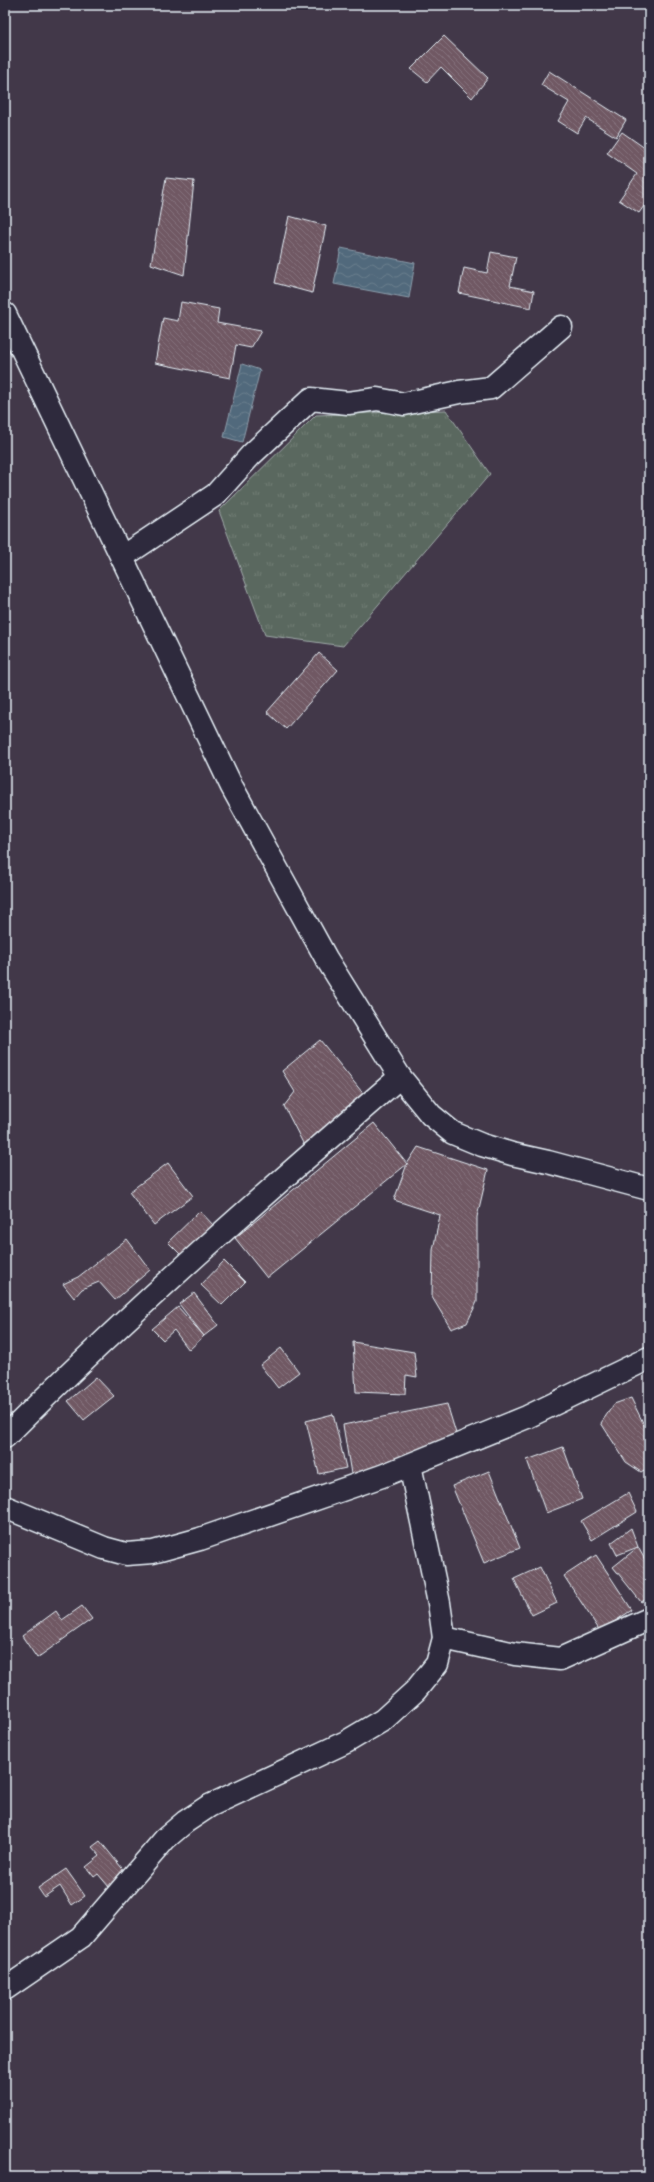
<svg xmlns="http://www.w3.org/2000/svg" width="654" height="2182" viewBox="0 0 654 2182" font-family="Itim,sans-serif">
  <defs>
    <pattern id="grass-tufts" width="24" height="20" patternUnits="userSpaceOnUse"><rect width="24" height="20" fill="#5a685e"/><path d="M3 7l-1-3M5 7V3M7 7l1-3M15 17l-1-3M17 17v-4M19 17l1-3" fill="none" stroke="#727e76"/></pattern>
    <pattern id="water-waves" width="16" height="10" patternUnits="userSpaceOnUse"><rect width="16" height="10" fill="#51697b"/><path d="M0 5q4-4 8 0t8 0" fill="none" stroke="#6a7f8e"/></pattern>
    <pattern id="building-back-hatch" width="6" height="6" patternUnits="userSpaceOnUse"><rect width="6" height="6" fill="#705964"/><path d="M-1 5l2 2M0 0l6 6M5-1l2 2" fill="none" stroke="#84717b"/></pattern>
  </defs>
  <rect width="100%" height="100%" fill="#423849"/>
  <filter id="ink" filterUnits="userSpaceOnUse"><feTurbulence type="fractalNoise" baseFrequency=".025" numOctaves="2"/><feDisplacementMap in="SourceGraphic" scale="8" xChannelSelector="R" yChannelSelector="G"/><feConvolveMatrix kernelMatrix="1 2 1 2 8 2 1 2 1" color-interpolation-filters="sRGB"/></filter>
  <g filter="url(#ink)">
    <polygon fill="url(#grass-tufts)" stroke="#a1acab" points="446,410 490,474 343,646 265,635 219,511 316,415"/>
    <g fill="url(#water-waves)" stroke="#8d9fad">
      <polygon points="341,248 415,263 409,298 334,284"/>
      <polygon points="242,364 260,370 242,442 224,437"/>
    </g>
    <g fill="url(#building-back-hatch)" stroke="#e8f1f8">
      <polygon points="444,36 488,78 472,98 441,67 427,82 411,69"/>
      <polygon points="549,71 626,120 616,137 586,118 577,133 558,121 569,102 541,85"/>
      <polygon points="622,132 649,151 649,199 639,213 619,200 637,174 607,153"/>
      <polygon points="166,178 194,181 184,275 151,264"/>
      <polygon points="289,216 326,226 312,293 275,283"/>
      <polygon points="491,252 516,257 510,286 534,291 531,308 459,293 464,268 487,273"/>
      <polygon points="181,302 219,309 217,323 261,331 251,348 236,345 230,378 155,363 163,318 178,321"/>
      <polygon points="319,653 338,670 286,729 267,712"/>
      <polygon points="320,1040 366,1097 305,1147 284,1106 295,1092 282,1071"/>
      <polygon points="374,1123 407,1164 267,1278 235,1238"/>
      <polygon points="418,1147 488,1170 477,1217 477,1302 467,1323 451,1329 432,1297 433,1250 440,1215 394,1200 407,1164"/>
      <polygon points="168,1163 193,1196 154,1225 129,1192"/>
      <polygon points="200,1211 215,1227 183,1257 168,1242"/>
      <polygon points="127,1239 150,1270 115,1300 99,1282 82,1289 74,1298 63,1284 78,1277"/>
      <polygon points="224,1261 245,1282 222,1305 201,1285"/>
      <polygon points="194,1293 218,1325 204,1336 179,1304"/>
      <polygon points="178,1307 204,1336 189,1350 174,1330 163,1340 152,1329"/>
      <polygon points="353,1342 414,1352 417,1377 406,1375 405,1394 356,1392"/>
      <polygon points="281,1348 299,1372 278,1388 260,1365"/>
      <polygon points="96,1377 114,1396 84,1420 68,1401"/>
      <polygon points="631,1398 649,1435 649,1467 641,1472 626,1462 601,1423 614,1404"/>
      <polygon points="447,1404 458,1440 352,1480 343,1425"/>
      <polygon points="333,1414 346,1468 319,1474 306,1421"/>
      <polygon points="563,1447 582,1499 546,1513 527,1460"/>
      <polygon points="489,1471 520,1548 484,1563 452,1486"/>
      <polygon points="628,1493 637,1512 592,1540 581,1521"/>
      <polygon points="631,1528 638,1547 617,1555 611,1543"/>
      <polygon points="638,1547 649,1567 649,1598 641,1602 613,1567"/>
      <polygon points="596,1555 632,1610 600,1631 564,1576"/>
      <polygon points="540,1567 557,1603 532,1615 514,1579"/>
      <polygon points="82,1606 92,1619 37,1658 22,1636 56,1611 62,1620"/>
      <polygon points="100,1841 126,1873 109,1887 98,1874 94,1877 86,1867 100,1856 92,1847"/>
      <polygon points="66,1869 85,1896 72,1905 60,1886 44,1897 38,1888"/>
    </g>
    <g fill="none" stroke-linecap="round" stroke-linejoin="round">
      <g stroke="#e8f1f8" stroke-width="25">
        <g id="street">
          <polyline points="5,314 232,787 326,958 400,1077 431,1115 453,1133 482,1145 512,1154 548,1162 649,1189"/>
          <polyline points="122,557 215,495 251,455 311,399 348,403 377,399 404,404 459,392 491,388 561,327"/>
          <path d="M5,1437C131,1311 265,1193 400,1077"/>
          <polyline points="5,1507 104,1548 126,1554 153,1552 200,1539 382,1476 527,1417 649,1358"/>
          <polyline points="444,1638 515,1654 560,1659 649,1619"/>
          <polyline points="5,1989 81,1937 165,1839 185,1822 209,1806 346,1742 383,1720 415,1691 437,1664 444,1638 439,1603 410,1465"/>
        </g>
      </g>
      <use href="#street" stroke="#2f2a3d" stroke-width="22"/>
    </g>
  </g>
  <rect width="654" height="2182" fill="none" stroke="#2f2a3d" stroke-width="20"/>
  <rect x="10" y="10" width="634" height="2162" fill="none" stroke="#e8f1f8" stroke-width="1.5" filter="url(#ink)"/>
</svg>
